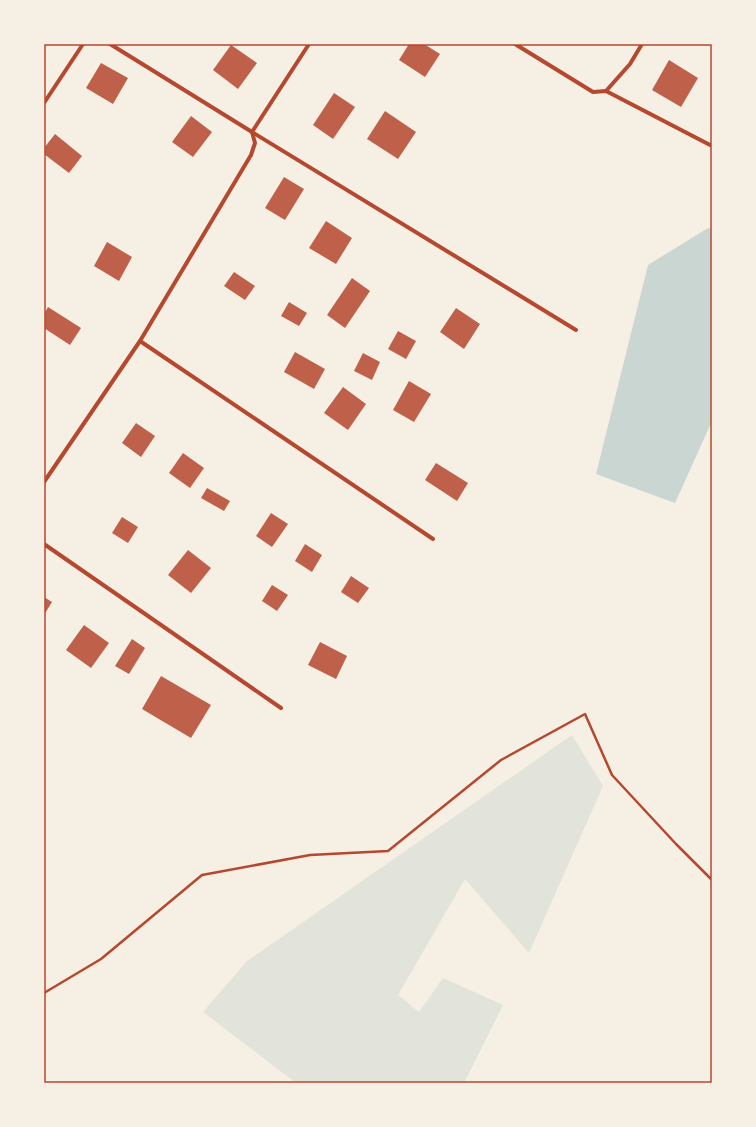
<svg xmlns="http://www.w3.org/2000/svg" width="756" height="1127" viewBox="0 0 756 1127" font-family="'DM Sans',sans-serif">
  <rect width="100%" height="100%" fill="#f6efe4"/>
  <polygon fill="#e2e4dc" points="572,735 603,786 529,953 465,879 398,995 419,1012 443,978 503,1005 464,1083 296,1083 203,1012 247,961"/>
  <polygon fill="#c9d6d2" points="708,228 712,230 712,421 675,503 596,474 648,265"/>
  <g fill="#bf614a">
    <polygon points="409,44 424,44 440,54 425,77 399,60"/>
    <polygon points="231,45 257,63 238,89 213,70"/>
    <polygon points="669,60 698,78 681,107 652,90"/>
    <polygon points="101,63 128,78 113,104 86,88"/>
    <polygon points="334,93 355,107 333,139 313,125"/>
    <polygon points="385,111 416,132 398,159 367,139"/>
    <polygon points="191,116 212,132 193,157 172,142"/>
    <polygon points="55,134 82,156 69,173 44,154 44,148"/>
    <polygon points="284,177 304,189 285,220 265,208"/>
    <polygon points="326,221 352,238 336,264 309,248"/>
    <polygon points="107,242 132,257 119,281 94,266"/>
    <polygon points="234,272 255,286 245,300 224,286"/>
    <polygon points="352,278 370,291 345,328 327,315"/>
    <polygon points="289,302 307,313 299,326 281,316"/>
    <polygon points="48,307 81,328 70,345 44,328 44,314"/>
    <polygon points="456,308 480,324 464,349 440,332"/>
    <polygon points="398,331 416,341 406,359 388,349"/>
    <polygon points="295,352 325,369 314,389 284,372"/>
    <polygon points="363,353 380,362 372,380 354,371"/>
    <polygon points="409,381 431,394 414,422 393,410"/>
    <polygon points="343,387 366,404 348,430 324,413"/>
    <polygon points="136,423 155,436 141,457 122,443"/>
    <polygon points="183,453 204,468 190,488 169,473"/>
    <polygon points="436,463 468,483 457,501 425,480"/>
    <polygon points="207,488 230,501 224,511 201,498"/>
    <polygon points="271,513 288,524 272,547 256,536"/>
    <polygon points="122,517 138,527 128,543 112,533"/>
    <polygon points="305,544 322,555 312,572 295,561"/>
    <polygon points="188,550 211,568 191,593 168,575"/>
    <polygon points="351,576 369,588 358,603 341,592"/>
    <polygon points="272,585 288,595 277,611 262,601"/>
    <polygon points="44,597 52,602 44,615"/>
    <polygon points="84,625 109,643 91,668 66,650"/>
    <polygon points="132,639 145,648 129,674 115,666"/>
    <polygon points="320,642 347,656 336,679 308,665"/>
    <polygon points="161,676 211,705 191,738 142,709"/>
  </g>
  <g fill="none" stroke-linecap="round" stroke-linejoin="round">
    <polyline stroke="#b5482f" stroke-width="2.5" points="44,993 101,959 202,875 310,855 388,851 501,760 585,714 612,775 676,844 712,880"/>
    <g stroke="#b5482f" stroke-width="4">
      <polyline points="110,44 252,132 576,330"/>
      <polyline points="515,44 593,92 606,91 712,146"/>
      <polyline points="606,91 630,64 642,44"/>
      <polyline points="44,103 83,44"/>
      <polyline points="140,341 433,539"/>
      <polyline points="44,482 140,341 251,155 255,143 252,132 309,44"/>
      <polyline points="44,544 281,708"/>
    </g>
  </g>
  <rect width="756" height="1127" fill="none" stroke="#f6efe4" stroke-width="90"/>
  <rect x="45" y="45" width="666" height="1037" fill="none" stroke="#b5482f" stroke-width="1.5"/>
</svg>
